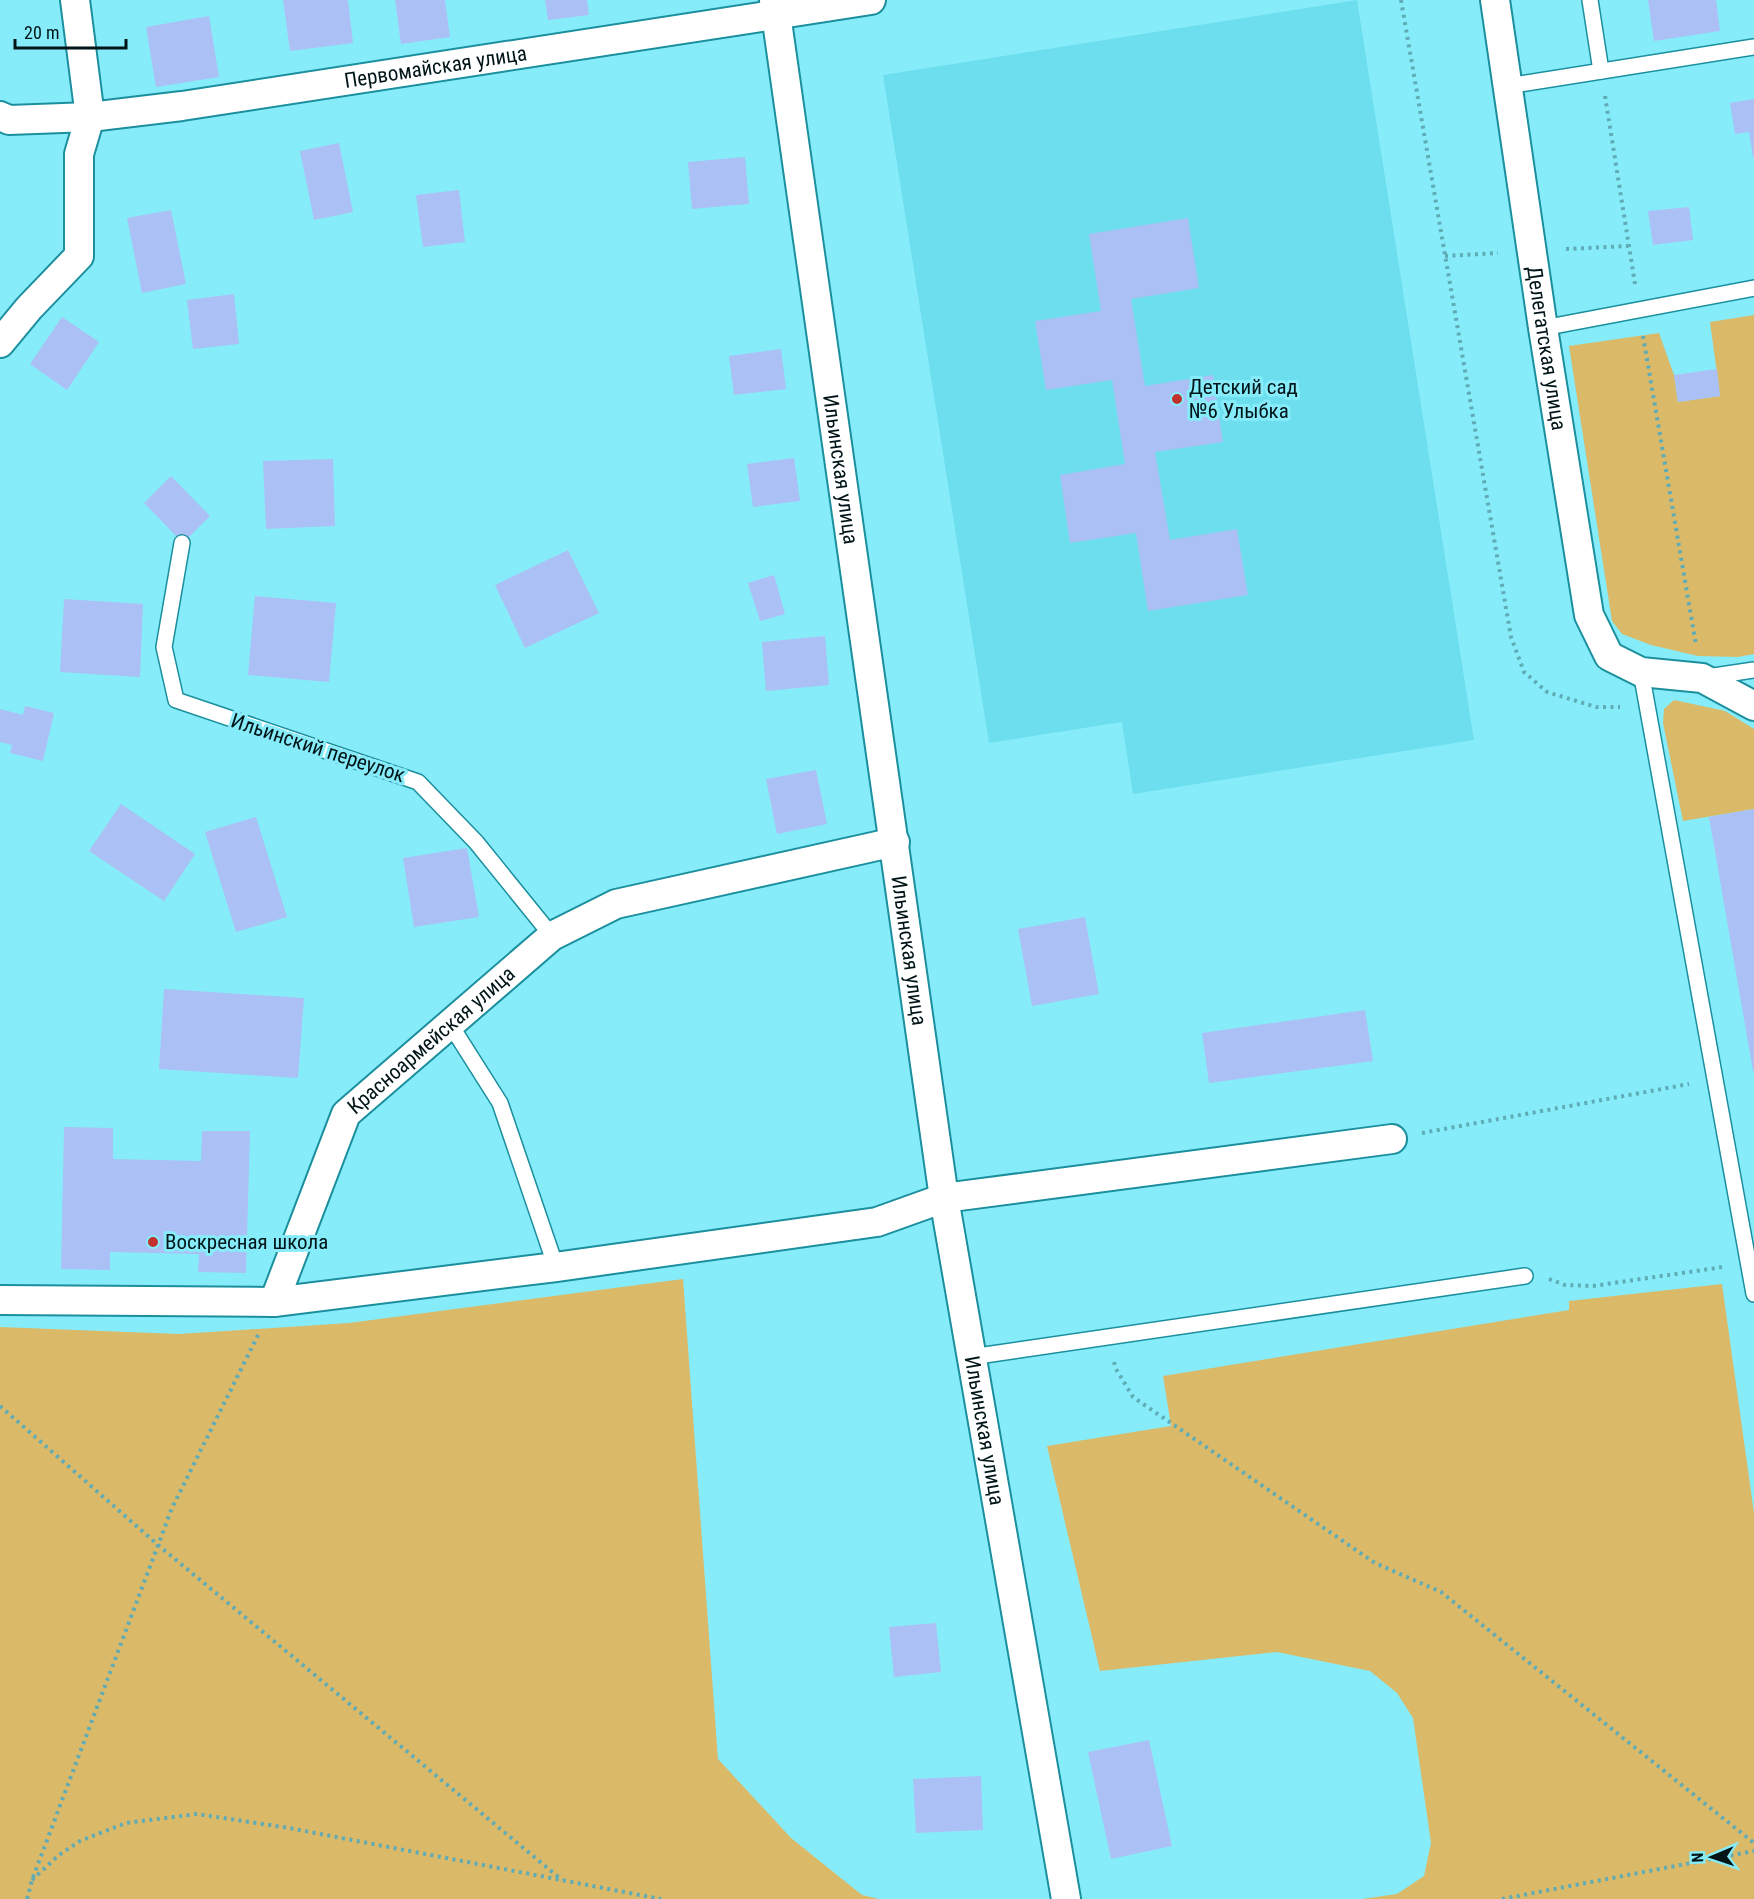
<svg xmlns="http://www.w3.org/2000/svg" width="1754" height="1899" viewBox="0 0 1754 1899" font-family="'Roboto Condensed',sans-serif">
  <rect width="100%" height="100%" fill="#87ecfa"/>
  <polygon fill="#6ddeed" points="1357,0 1474,740 1133,794 1122,722 989,743 883,75"/>
  <g fill="#dab969">
    <polygon points="1754,315 1754,654 1738,657 1698,656 1651,645 1622,634 1612,621 1569,346 1659,333 1674,375 1678,402 1720,396 1710,322"/>
    <polygon points="1674,700 1725,711 1754,729 1754,809 1683,821 1663,723 1664,709"/>
    <polygon points="683,1279 718,1759 791,1838 862,1895 879,1899 0,1899 0,1327 179,1334 349,1323"/>
    <polygon points="1722,1284 1754,1513 1754,1899 1362,1899 1397,1894 1424,1876 1431,1843 1413,1718 1397,1693 1370,1671 1277,1652 1100,1671 1047,1446 1171,1426 1163,1376 1569,1310 1569,1301"/>
  </g>
  <g fill="#abc0f4">
    <polygon points="283,0 348,0 353,43 290,51"/>
    <polygon points="395,0 445,0 450,37 401,44"/>
    <polygon points="545,0 587,0 589,15 548,20"/>
    <polygon points="1648,0 1716,0 1720,31 1654,41"/>
    <polygon points="209,16 219,77 156,87 146,27"/>
    <polygon points="1754,99 1754,157 1753,157 1749,132 1735,134 1730,103"/>
    <polygon points="339,143 353,212 314,220 300,151"/>
    <polygon points="745,157 749,204 692,209 688,162"/>
    <polygon points="459,190 465,242 423,247 416,195"/>
    <polygon points="1689,207 1693,240 1653,245 1648,211"/>
    <polygon points="171,210 186,284 142,293 127,218"/>
    <polygon points="1188,218 1199,288 1131,299 1145,386 1213,375 1223,442 1155,452 1170,540 1237,529 1248,595 1148,611 1136,533 1070,543 1060,475 1125,464 1112,380 1046,390 1035,321 1101,311 1089,234"/>
    <polygon points="234,294 239,344 193,349 187,300"/>
    <polygon points="62,317 99,342 67,390 30,364"/>
    <polygon points="781,349 786,389 734,395 729,356"/>
    <polygon points="1717,369 1720,396 1678,402 1674,375"/>
    <polygon points="794,458 800,501 753,507 747,464"/>
    <polygon points="333,459 335,526 266,529 263,461"/>
    <polygon points="171,476 210,516 183,543 144,503"/>
    <polygon points="568,550 599,613 525,648 495,585"/>
    <polygon points="774,575 785,614 760,621 748,583"/>
    <polygon points="255,596 336,603 329,682 248,675"/>
    <polygon points="64,599 143,604 140,677 60,672"/>
    <polygon points="825,636 829,685 766,691 762,642"/>
    <polygon points="25,706 54,713 43,761 10,753 12,745 0,742 0,709 23,715"/>
    <polygon points="816,770 827,824 777,834 766,779"/>
    <polygon points="121,804 195,854 164,901 89,851"/>
    <polygon points="1754,809 1754,1071 1753,1071 1709,817"/>
    <polygon points="256,817 287,917 236,932 205,832"/>
    <polygon points="467,848 479,917 414,927 403,858"/>
    <polygon points="1085,917 1099,994 1032,1006 1018,929"/>
    <polygon points="164,989 304,998 298,1078 159,1069"/>
    <polygon points="1365,1010 1373,1061 1209,1083 1202,1033"/>
    <polygon points="64,1127 113,1128 113,1159 201,1161 202,1131 250,1131 246,1273 198,1272 199,1254 110,1252 110,1270 61,1269"/>
    <polygon points="936,1623 941,1672 894,1677 889,1627"/>
    <polygon points="1149,1740 1172,1846 1111,1859 1088,1752"/>
    <polygon points="981,1776 983,1830 916,1833 913,1779"/>
  </g>
  <g fill="none" stroke-linecap="round" stroke-linejoin="round">
    <g stroke="#1b8f9d" stroke-width="18">
      <g id="service">
        <polyline points="1590,0 1601,71"/>
        <polyline points="1507,86 1754,47"/>
        <polyline points="1543,328 1754,288"/>
        <polyline points="182,543 164,647 176,700 418,782 476,842 552,936"/>
        <polyline points="1641,672 1754,1294"/>
        <polyline points="1707,677 1754,670"/>
        <polyline points="450,1024 500,1103 556,1267"/>
        <polyline points="971,1357 1525,1276"/>
      </g>
    </g>
    <g stroke="#1b8f9d" stroke-width="32">
      <g id="minor">
        <path id="s1" d="M774,0L944,1198L1066,1899"/>
        <path id="s2" d="M1495,0L1543,328L1589,615L1609,656L1641,672L1702,678L1754,706"/>
        <path id="s3" d="M0,116L9,120L90,117L182,106L871,0"/>
        <polyline points="0,343 29,308 79,256 79,154 90,117 75,0"/>
        <path id="s4" d="M0,1300L274,1302L346,1114L552,936L616,904L895,842"/>
        <polyline points="274,1302 556,1267 877,1222 944,1198 1392,1139"/>
      </g>
    </g>
    <g stroke="#5fabb6" stroke-width="4" stroke-dasharray="3 4.5" stroke-linecap="butt">
      <polyline points="1401,0 1511,637 1524,672 1547,692 1596,707 1620,707"/>
      <polyline points="1605,96 1635,284"/>
      <polyline points="1566,249 1628,246"/>
      <polyline points="1445,256 1498,253"/>
      <polyline points="1643,336 1696,645"/>
      <polyline points="1422,1133 1689,1084"/>
      <polyline points="1549,1279 1565,1285 1593,1286 1723,1267"/>
      <polyline points="1114,1362 1116,1369 1133,1397 1375,1563 1441,1592 1754,1843"/>
      <polyline points="0,1406 158,1545 562,1880"/>
      <polyline points="32,1880 59,1855 80,1841 126,1823 197,1814 289,1828 661,1899"/>
      <polyline points="27,1899 32,1880 172,1508 258,1335"/>
      <polyline points="1502,1899 1754,1851"/>
    </g>
    <use href="#service" stroke="#fff" stroke-width="15"/>
    <use href="#minor" stroke="#fff" stroke-width="28"/>
  </g>
  <g fill="#c1322d" stroke="#87ecfa" stroke-width="2">
    <circle cx="1177" cy="399" r="6"/>
    <circle cx="153" cy="1242" r="6"/>
  </g>
  <g text-anchor="middle" stroke-width="6" stroke-linejoin="round" paint-order="stroke">
    <g font-size="21" fill="#011518" stroke="#87ecfa">
      <text dy="7" stroke="none"><textPath href="#s3" startOffset="440">Первомайская улица</textPath></text>
      <text dy="7" stroke="none"><textPath href="#s2" startOffset="352">Делегатская улица</textPath></text>
      <text dy="7" stroke="none"><textPath href="#s1" startOffset="474">Ильинская улица</textPath></text>
      <text transform="translate(318 748) rotate(18)" y="7">Ильинский переулок</text>
      <text dy="7" stroke="none"><textPath href="#s1" startOffset="960">Ильинская улица</textPath></text>
      <text dy="7" stroke="none"><textPath href="#s4" startOffset="588">Красноармейская улица</textPath></text>
      <text dy="7" stroke="none"><textPath href="#s1" startOffset="1446">Ильинская улица</textPath></text>
    </g>
    <g font-size="21" fill="#011518" stroke="#87ecfa" text-anchor="start">
      <text x="1189" y="394">Детский сад<tspan x="1189" dy="24">№6 Улыбка</tspan></text>
      <text x="165" y="1249">Воскресная школа</text>
    </g>
  </g>
  <g transform="translate(1712 1857) rotate(268)" stroke="#87ecfa" stroke-width="4.5" paint-order="stroke">
  <path d="M0-4.5L10 22L0 15L-10 22Z" fill="#011518"/>
  <text y="-9" font-size="16" font-weight="bold" text-anchor="middle" fill="#011518">N</text>
  </g>
  <path d="M15 39v9h111v-9" fill="none" stroke="#011518" stroke-width="3"/>
  <text x="24" y="39" font-size="18" fill="#011518" stroke="#87ecfa" stroke-width="4.5" paint-order="stroke">20 m</text>
</svg>
